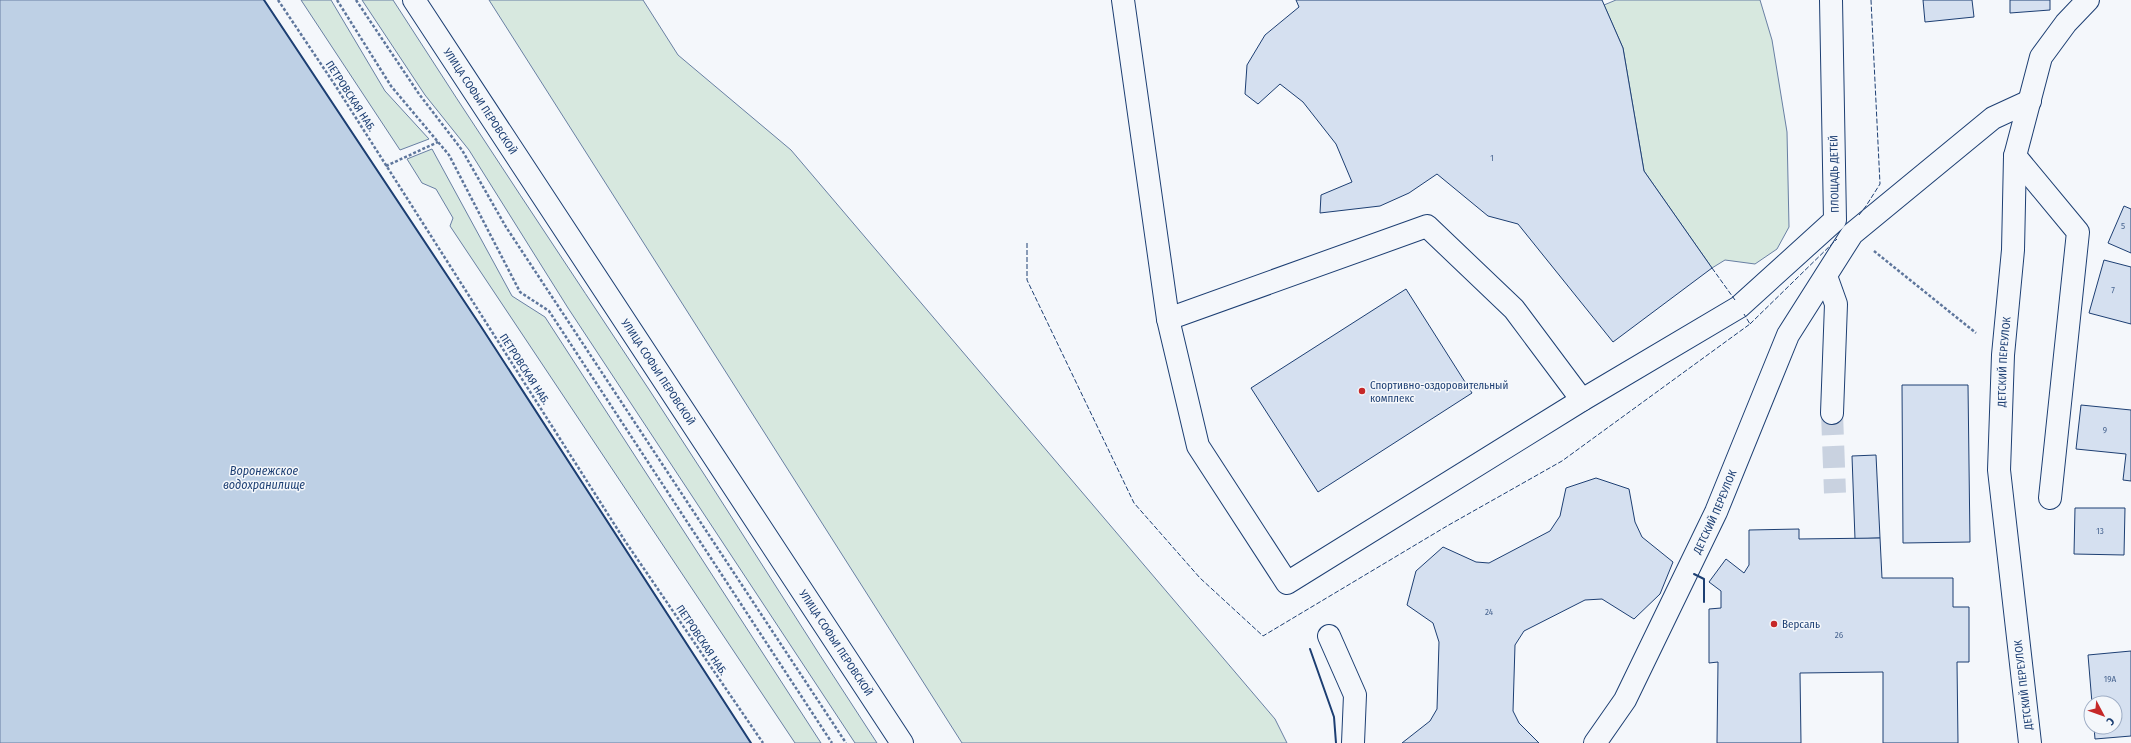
<svg xmlns="http://www.w3.org/2000/svg" width="2131" height="743" viewBox="0 0 2131 743" font-family="'Fira Sans Condensed',sans-serif">
  <rect width="100%" height="100%" fill="#f4f7fb"/>
  <g fill="#d7e8df" stroke="#687fa3">
    <polygon points="301,0 331,0 385,91 429,139 400,150"/>
    <path d="M362,0H393C477,131 564,261 650,391C727,508 800,626 877,743H855L568,308L469,150L425,95Z"/>
    <polygon points="489,0 643,0 678,55 791,150 1275,719 1287,743 962,743"/>
    <polygon points="1616,0 1760,0 1772,40 1787,132 1789,227 1777,249 1755,264 1725,260 1712,268 1644,171 1623,48 1604,5"/>
    <polygon points="432,149 512,296 545,317 821,743 795,743 450,226 453,218 436,189 422,183 407,159"/>
  </g>
  <polygon fill="#bed0e5" stroke="#687fa3" points="0,0 264,0 480,325 751,743 0,743"/>
  <g fill="#d5e0f0" stroke="#1d3f73">
    <polygon points="1296,0 1602,0 1623,48 1644,171 1712,268 1613,342 1518,224 1488,216 1437,174 1409,193 1380,206 1320,213 1321,195 1352,182 1336,144 1303,102 1280,84 1258,104 1245,94 1247,65 1265,35 1299,7"/>
    <polygon points="1923,0 1972,0 1974,17 1925,22"/>
    <polygon points="2010,0 2050,0 2050,10 2010,13"/>
    <polygon points="2124,206 2131,209 2131,253 2108,243"/>
    <polygon points="2104,260 2131,267 2131,324 2089,313"/>
    <polygon points="1406,289 1472,393 1318,492 1251,388"/>
    <polygon points="1902,385 1968,385 1970,542 1903,543"/>
    <polygon points="2081,405 2131,410 2131,481 2123,480 2126,454 2076,449"/>
    <polygon points="1876,455 1880,538 1855,539 1852,456"/>
    <polygon points="1596,478 1629,489 1635,522 1642,537 1673,562 1660,594 1634,619 1602,599 1585,600 1524,631 1515,645 1513,711 1519,723 1539,743 1402,743 1430,721 1437,709 1439,642 1433,623 1407,605 1416,571 1443,547 1476,562 1489,563 1550,531 1560,516 1566,488"/>
    <polygon points="2075,508 2125,508 2124,555 2074,554"/>
    <polygon points="1799,529 1799,539 1880,538 1882,578 1953,578 1953,607 1969,607 1969,662 1957,662 1958,743 1883,743 1883,672 1800,673 1801,743 1717,743 1718,662 1709,663 1709,609 1721,608 1721,591 1709,582 1726,559 1744,573 1749,565 1749,530"/>
    <polygon points="2131,651 2131,736 2095,739 2094,727 2115,727 2115,703 2092,703 2088,655"/>
  </g>
  <g fill="none" stroke-linecap="round" stroke-linejoin="round">
    <polyline stroke="#c9d2e0" stroke-width="22" stroke-dasharray="22 11" stroke-linecap="butt" points="1832,413 1835,493"/>
    <g stroke="#1d3f73" stroke-width="24">
      <g id="minor">
        <polyline points="1123,0 1168,319 1198,446 1287,583 1582,400 1739,307 1835,220 1831,0"/>
        <polyline points="2015,156 2078,232 2050,498"/>
        <polyline points="1826,276 1836,304 1832,413"/>
        <polyline points="1168,319 1427,226 1514,309 1582,400"/>
        <polyline points="1329,636 1355,695 1353,743"/>
        <path id="s1" d="M1595,743L1625,700L1716,512L1788,335L1852,234L1993,118L2030,101"/>
        <path id="s2" d="M2030,743L1999,470L2003,355L2013,250L2015,156L2041,57L2066,23L2088,0"/>
      </g>
    </g>
    <g stroke="#1d3f73" stroke-width="24">
      <g id="major">
        <path id="s3" d="M414,0L902,743"/>
      </g>
    </g>
    <g stroke="#5e769c" stroke-width="2.5" stroke-dasharray="3 2" stroke-linecap="butt">
      <polyline points="278,0 335,85 625,541 763,743"/>
      <polyline points="337,0 391,86 449,155 520,292 549,311 832,743"/>
      <polyline points="356,0 419,94 462,150 506,227 846,743"/>
      <polyline points="386,166 438,142"/>
      <polyline points="1874,251 1976,333"/>
    </g>
    <use href="#minor" stroke="#f4f7fb" stroke-width="22"/>
    <use href="#major" stroke="#f4f7fb" stroke-width="22"/>
    <g stroke="#1d3f73" stroke-width="1" stroke-dasharray="5 2" stroke-linecap="butt">
      <polyline points="1859,215 1866,206 1880,184 1871,0"/>
      <polyline points="1027,243 1027,280 1134,503 1200,578 1263,636 1447,526 1562,461 1750,324 1744,314"/>
      <polyline points="1712,268 1735,300"/>
      <polyline points="1750,324 1837,239"/>
    </g>
    <g stroke="#1d3f73" stroke-width="2">
      <polyline points="264,0 480,325 751,743"/>
      <polyline points="1694,574 1704,579 1704,602"/>
      <polyline points="1310,649 1334,717 1336,743"/>
    </g>
  </g>
  <g fill="#c62828" stroke="#f4f7fb" stroke-width="1.5">
    <circle cx="1362" cy="391" r="4"/>
    <circle cx="1774" cy="624" r="4"/>
  </g>
  <g text-anchor="middle" stroke-width="3" stroke-linejoin="round" paint-order="stroke">
    <g font-size="9" fill="#4b6792">
      <text x="1492" y="161">1</text>
      <text x="2123" y="229">5</text>
      <text x="2113" y="293">7</text>
      <text x="2105" y="433">9</text>
      <text x="2100" y="534">13</text>
      <text x="1489" y="615">24</text>
      <text x="1839" y="638">26</text>
      <text x="2110" y="682">19А</text>
    </g>
    <g font-size="11" fill="#1d3f73" stroke="#f4f7fb">
      <text transform="translate(351 96) rotate(57)" y="4">ПЕТРОВСКАЯ НАБ.</text>
      <text dy="4" stroke="none"><textPath href="#s3" startOffset="121">УЛИЦА СОФЬИ ПЕРОВСКОЙ</textPath></text>
      <text transform="translate(1834 174) rotate(-91)" y="4">ПЛОЩАДЬ ДЕТЕЙ</text>
      <text dy="4" stroke="none"><textPath href="#s2" startOffset="383">ДЕТСКИЙ ПЕРЕУЛОК</textPath></text>
      <text transform="translate(525 369) rotate(57)" y="4">ПЕТРОВСКАЯ НАБ.</text>
      <text dy="4" stroke="none"><textPath href="#s3" startOffset="445">УЛИЦА СОФЬИ ПЕРОВСКОЙ</textPath></text>
      <text dy="4" stroke="none"><textPath href="#s1" startOffset="261">ДЕТСКИЙ ПЕРЕУЛОК</textPath></text>
      <text transform="translate(702 640) rotate(56)" y="4">ПЕТРОВСКАЯ НАБ.</text>
      <text dy="4" stroke="none"><textPath href="#s3" startOffset="769">УЛИЦА СОФЬИ ПЕРОВСКОЙ</textPath></text>
      <text transform="translate(2023 685) rotate(-97)" y="4">ДЕТСКИЙ ПЕРЕУЛОК</text>
    </g>
    <g font-size="11" fill="#1d3f73" stroke="#f4f7fb" text-anchor="start">
      <text x="1370" y="389">Спортивно-оздоровительный<tspan x="1370" dy="13">комплекс</tspan></text>
      <text x="1782" y="628">Версаль</text>
    </g>
    <g font-size="12" font-style="italic" fill="#1d3f73" stroke="#f4f7fb">
      <text x="264" y="475">Воронежское<tspan x="264" dy="14">водохранилище</tspan></text>
    </g>
  </g>
  <g transform="translate(2103 715) rotate(131)"><circle r="19" fill="#f4f7fb" stroke="#9eadc5"/>
  <path d="M0-3L7 15L0 10L-7 15Z" fill="#c62828"/>
  <text y="-6" font-size="11" font-weight="bold" text-anchor="middle" fill="#1d3f73">С</text>
  </g>
</svg>
